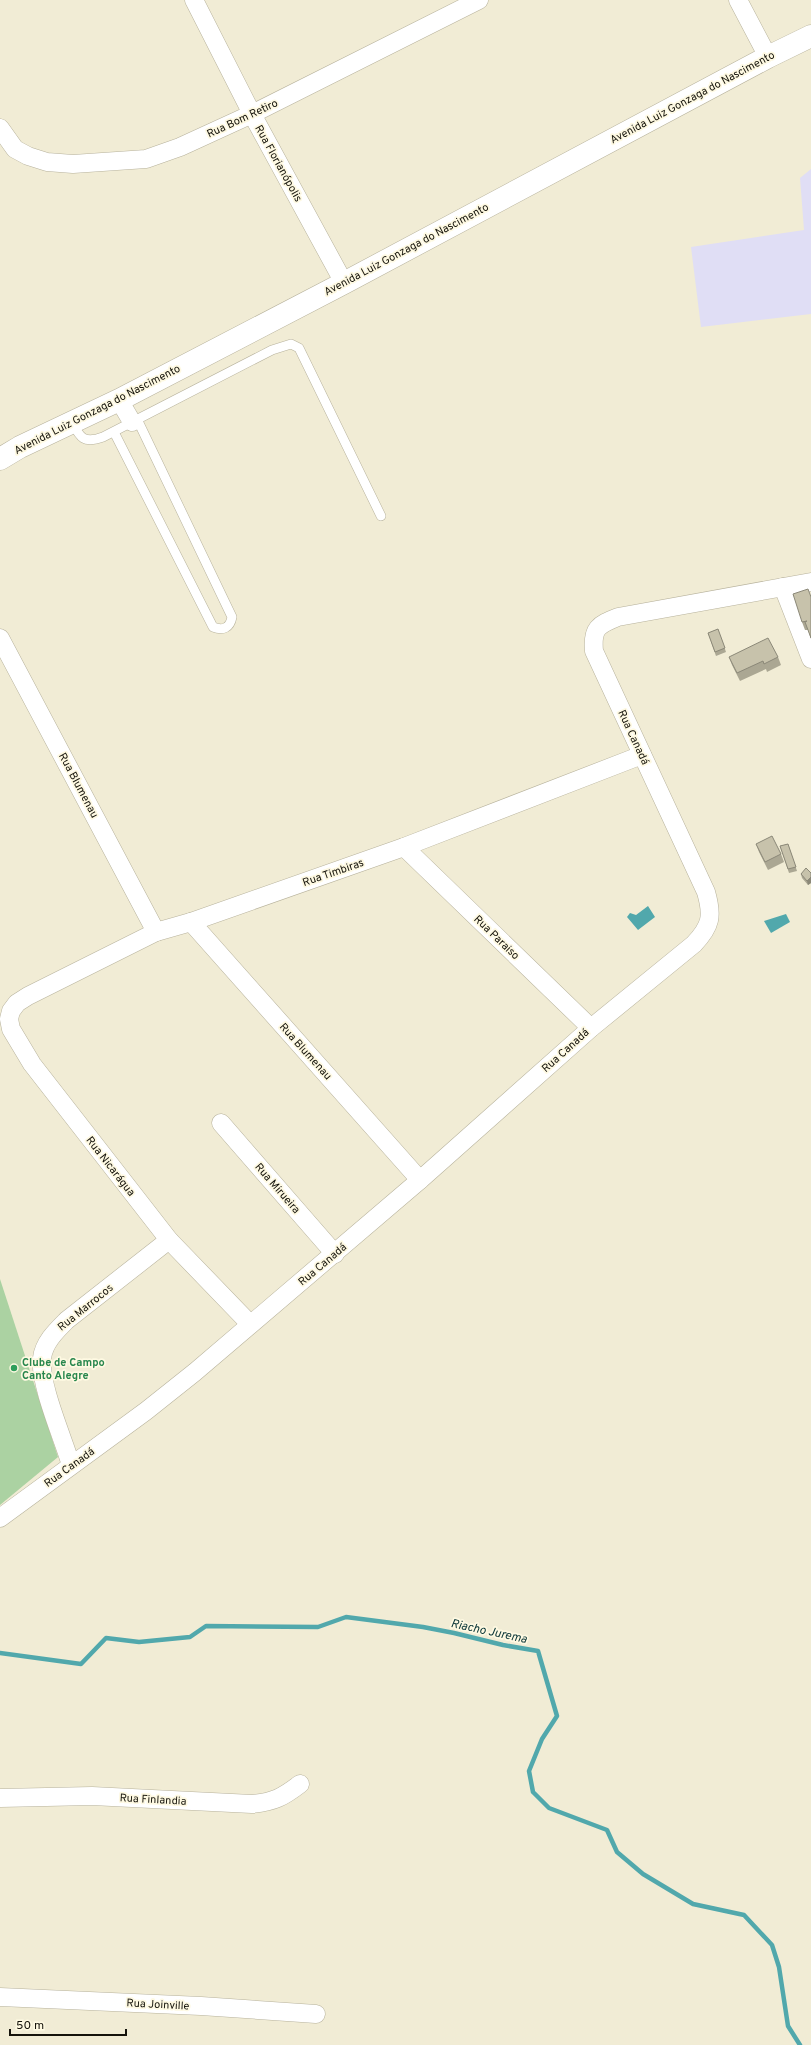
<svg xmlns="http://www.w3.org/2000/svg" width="811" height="2045" viewBox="0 0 811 2045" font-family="Overpass,sans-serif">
  <rect width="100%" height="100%" fill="#f1ecd5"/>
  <polygon fill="#e0def5" points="811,169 811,314 701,327 691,247 804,230 800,178"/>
  <polygon fill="#abd2a2" points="0,1279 58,1457 0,1505"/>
  <g fill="#51a8ac">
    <polygon points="648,906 655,917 638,930 627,917 630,913 636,915"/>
    <polygon points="786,914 790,922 771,933 764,921"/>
  </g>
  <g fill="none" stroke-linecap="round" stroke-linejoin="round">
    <polyline stroke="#51a8ac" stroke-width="4.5" points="0,1653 81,1664 106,1638 139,1642 190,1637 206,1626 318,1627 346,1617 423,1627 454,1633 503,1645 538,1651 557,1716 542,1739 529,1771 533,1792 549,1808 607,1830 617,1852 643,1874 693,1904 744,1915 772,1945 779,1967 788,2026 800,2045"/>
    <g stroke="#b7b29c" stroke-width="10">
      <g id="service">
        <path d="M72,422C80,438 84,444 103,437L272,350L291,344L299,348L381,516"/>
        <path d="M114,432L213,627C223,631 230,628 232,617L137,419"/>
      </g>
    </g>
    <g stroke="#b7b29c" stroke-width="19">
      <g id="minor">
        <polyline points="194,0 252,114 344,283"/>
        <polyline points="738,0 768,57"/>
        <polyline points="0,128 15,149 28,156 47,162 73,164 146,159 180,147 252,114 479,0"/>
        <polyline points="119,400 132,422"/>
        <polyline points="783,587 811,659"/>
        <polyline points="0,638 156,932"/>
        <polyline points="404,847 591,1028"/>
        <polyline points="191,922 420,1180"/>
        <polyline points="221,1123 335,1254"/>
        <polyline points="250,1324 169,1240 32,1064 11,1029 9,1019 11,1011 17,1003 28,996 156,932 191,922 404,847 642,755"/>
        <path d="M71,1465C63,1438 39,1384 42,1358C44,1342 57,1330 67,1320L169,1240"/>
        <path d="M0,1518L146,1411L195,1372L420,1180L591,1028L694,944C711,926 713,916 706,892L594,651C592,628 598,625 618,617L811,582"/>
        <path d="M0,1798L92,1796L252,1804C274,1802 283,1797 300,1784"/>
        <polyline points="0,1997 201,2006 316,2014"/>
      </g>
    </g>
    <g stroke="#b7b29c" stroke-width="23">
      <polyline id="secondary" points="0,459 20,447 119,400 344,283 768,57 811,36"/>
    </g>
    <use href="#service" stroke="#fff" stroke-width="9"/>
    <use href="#minor" stroke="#fff" stroke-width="18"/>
    <use href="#secondary" stroke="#fff" stroke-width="22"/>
  </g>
  <g fill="#aba793">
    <polygon points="811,596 811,639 808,630 805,630 802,622"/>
    <polygon points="718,629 726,652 716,656 708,633"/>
    <polygon points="729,657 778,657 781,665 767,672 766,669 740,681 732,665"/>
    <polygon points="756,844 781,854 784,862 768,870 759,852"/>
    <polygon points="788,844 797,871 789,873 780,846"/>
    <polygon points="811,873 811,883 808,885 802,878 801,874"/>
  </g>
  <polygon fill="#8b8878" points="811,877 811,883 808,885 807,881"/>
  <g fill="#c7c2ab" stroke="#8b8878">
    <polygon points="808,589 811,597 811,638 805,622 807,621 802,622 793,594"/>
    <polygon points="718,629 725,648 715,652 708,633"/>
    <polygon points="768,638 778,657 764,664 763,661 737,673 729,657"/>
    <polygon points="772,836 781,854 765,862 756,844"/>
    <polygon points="788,844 796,867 788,869 780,846"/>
    <polygon points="806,868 811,873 811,877 807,881 801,874"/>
  </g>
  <circle fill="#2e9e5b" stroke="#fef9e2" stroke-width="1.5" cx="14" cy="1368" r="4"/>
  <g text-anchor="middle" stroke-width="3.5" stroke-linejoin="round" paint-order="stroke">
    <g font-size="11" fill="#15130b" stroke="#fef9e2">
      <text transform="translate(692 97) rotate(-28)" y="4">Avenida Luiz Gonzaga do Nascimento</text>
      <text transform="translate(242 118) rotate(-25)" y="4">Rua Bom Retiro</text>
      <text transform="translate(279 163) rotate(61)" y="4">Rua Florianópolis</text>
      <text transform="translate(406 249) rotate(-28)" y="4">Avenida Luiz Gonzaga do Nascimento</text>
      <text transform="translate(97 409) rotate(-27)" y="4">Avenida Luiz Gonzaga do Nascimento</text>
      <text transform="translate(634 737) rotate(65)" y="4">Rua Canadá</text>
      <text transform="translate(79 785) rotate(62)" y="4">Rua Blumenau</text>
      <text transform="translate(333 872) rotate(-19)" y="4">Rua Timbiras</text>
      <text transform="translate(497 937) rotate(44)" y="4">Rua Paraiso</text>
      <text transform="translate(565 1050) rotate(-42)" y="4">Rua Canadá</text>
      <text transform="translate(306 1051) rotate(48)" y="4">Rua Blumenau</text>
      <text transform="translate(111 1166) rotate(52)" y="4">Rua Nicarágua</text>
      <text transform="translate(278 1188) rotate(49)" y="4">Rua Mirueira</text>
      <text transform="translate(322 1264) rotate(-40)" y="4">Rua Canadá</text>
      <text transform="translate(85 1307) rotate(-39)" y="4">Rua Marrocos</text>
      <text transform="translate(69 1467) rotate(-36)" y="4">Rua Canadá</text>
      <text transform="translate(153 1799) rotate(3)" y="4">Rua Finlandia</text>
      <text transform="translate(158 2004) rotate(3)" y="4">Rua Joinville</text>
    </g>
    <g font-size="11" font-weight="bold" fill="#27864d" stroke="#fef9e2" text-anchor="start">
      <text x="22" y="1366">Clube de Campo<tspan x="22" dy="13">Canto Alegre</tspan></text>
    </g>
    <g font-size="12" font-style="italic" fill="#063234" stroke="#fef9e2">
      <text transform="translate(489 1631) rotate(12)" y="4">Riacho Jurema</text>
    </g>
  </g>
  <path d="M10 2029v6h116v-6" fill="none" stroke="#15130b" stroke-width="2"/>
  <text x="16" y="2029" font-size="12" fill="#15130b" stroke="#fef9e2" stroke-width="3" paint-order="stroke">50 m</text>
</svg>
